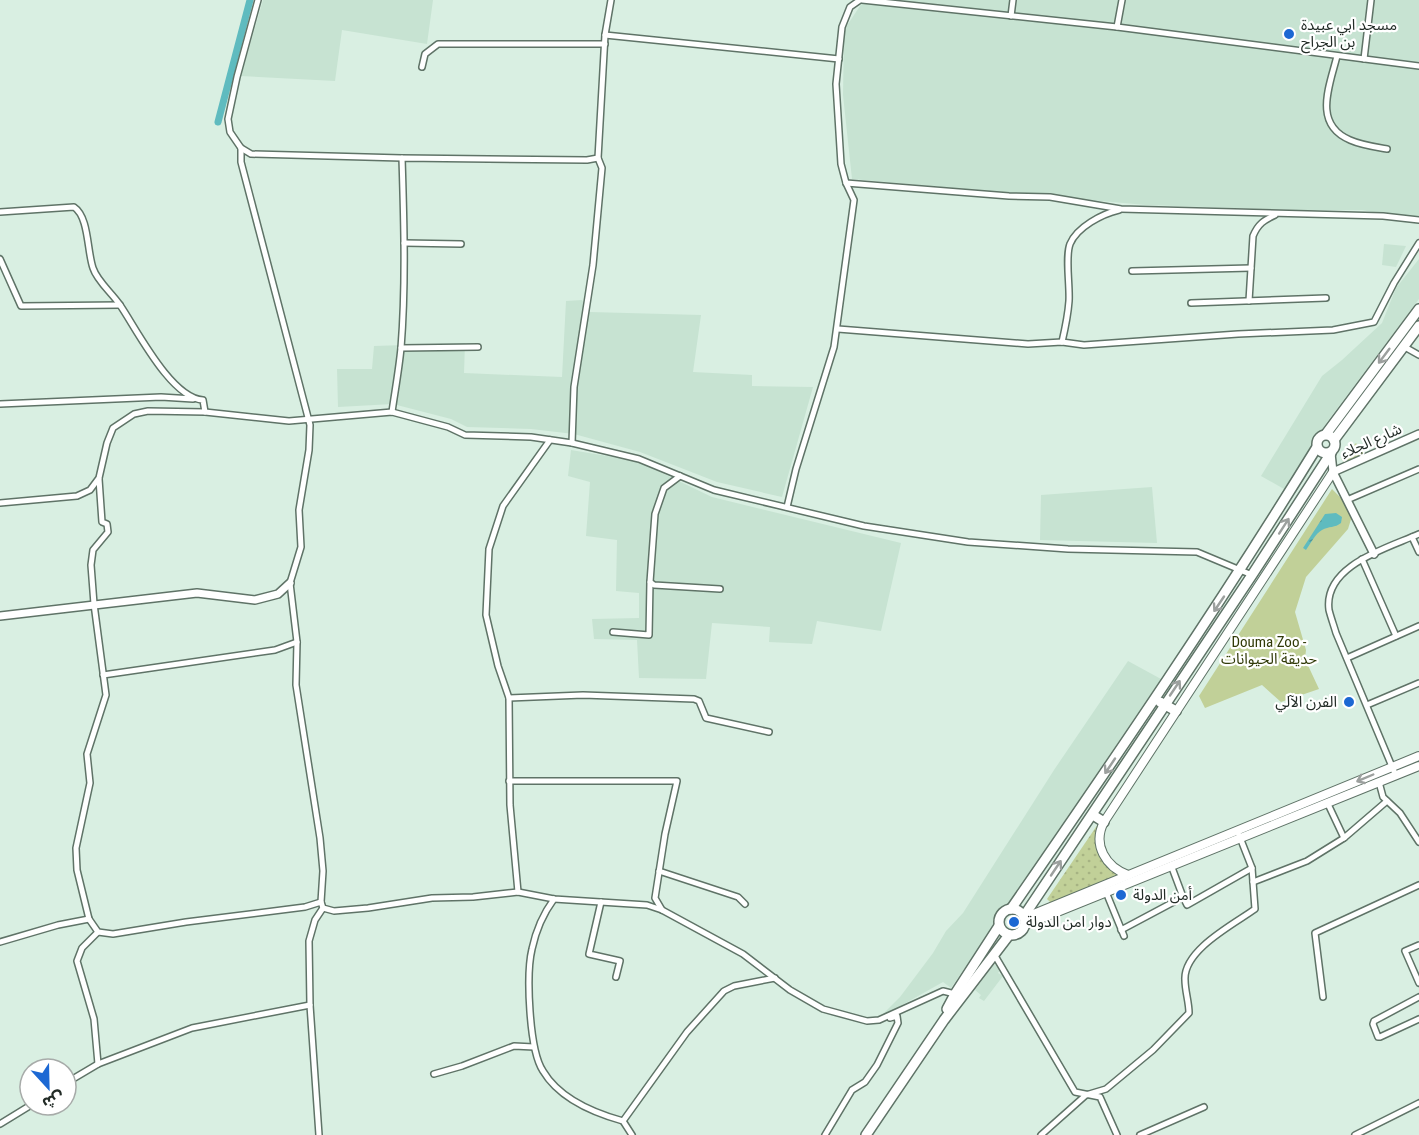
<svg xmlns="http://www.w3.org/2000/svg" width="1419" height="1135" viewBox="0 0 1419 1135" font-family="'Roboto Condensed','Noto Sans Arabic',sans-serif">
  <defs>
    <pattern id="garden-dots" width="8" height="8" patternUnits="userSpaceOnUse" patternTransform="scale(1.5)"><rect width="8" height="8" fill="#c1d098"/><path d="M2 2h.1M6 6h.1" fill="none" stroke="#a6b383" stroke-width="1.8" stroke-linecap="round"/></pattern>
    <pattern id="water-ripples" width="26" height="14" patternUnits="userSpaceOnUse" patternTransform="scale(1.5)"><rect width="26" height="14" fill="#5fbbbf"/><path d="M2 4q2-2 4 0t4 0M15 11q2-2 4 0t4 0" fill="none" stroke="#4e989b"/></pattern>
  </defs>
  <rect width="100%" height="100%" fill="#d9efe2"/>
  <g fill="#c7e3d2">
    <polygon points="263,0 433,0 427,44 342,30 335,81 241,76"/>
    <polygon points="864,0 1419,0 1419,221 1362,210 1294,210 1146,205 852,179 843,95 844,30"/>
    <polygon points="1384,244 1406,246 1396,267 1382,265"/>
    <polygon points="1419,259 1419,299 1327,422 1284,489 1261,476 1322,376 1342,360 1382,323 1396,288"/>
    <polygon points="582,300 590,312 701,315 693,372 752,375 752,386 813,387 782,497 717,482 640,452 574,434 531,429 467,427 451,419 393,404 338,407 337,369 372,369 374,346 465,343 464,373 562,377 566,301"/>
    <polygon points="571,450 637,461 712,497 901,543 881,631 817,621 812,644 769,642 770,627 712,623 706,679 639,678 637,640 594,639 592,619 639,618 639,593 616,591 617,540 586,536 590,482 568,476"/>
    <polygon points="1152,487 1157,543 1040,540 1041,495"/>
    <polygon points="1128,661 1161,679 951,988 943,982 879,1018 900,997 933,953 946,931 963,913 1054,770"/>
    <polygon points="994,964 1001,969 998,973 1003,976 984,1001 979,998 981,995 975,990"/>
  </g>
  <polygon fill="#c1d098" points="1332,489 1343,500 1352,516 1348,529 1306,577 1295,612 1306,650 1305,659 1319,689 1281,702 1262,685 1205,708 1199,696"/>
  <g fill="url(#garden-dots)">
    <polygon points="1356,443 1364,454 1344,462 1341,459"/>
    <path d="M1098,824C1094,846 1100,865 1121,875L1051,903L1047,899Z"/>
  </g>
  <path fill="url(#water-ripples)" d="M1336,513L1342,517L1341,523C1335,528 1329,526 1322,530C1315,534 1311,543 1306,550L1303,548L1325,514Z"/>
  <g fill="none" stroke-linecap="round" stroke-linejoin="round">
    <polyline stroke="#5fbbbf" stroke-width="7" points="218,122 250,0"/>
    <g stroke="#5f7367" stroke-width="8">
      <g id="minor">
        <polyline points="258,0 237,77 228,119 230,132 241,148 241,162 310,425 309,450 299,510 301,547 290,583 297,642 296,685 320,838 323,871 321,902 323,908 334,911 368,908 432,898 473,897 518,892 554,899 647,905 662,910 743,954 790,990 823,1009 867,1021 879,1020 943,991 955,994"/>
        <polyline points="862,0 1117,27 1419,66"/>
        <polyline points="1011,16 1013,0"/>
        <polyline points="1117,27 1122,0"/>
        <polyline points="605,35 839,59"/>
        <path d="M1337,56C1330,85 1312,124 1350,140C1361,145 1375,147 1387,149"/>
        <polyline points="1364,59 1371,0"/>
        <polyline points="422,67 425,54 438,44 605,44"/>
        <polyline points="241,148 251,154 402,158"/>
        <polyline points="846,183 1009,196 1050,197 1121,209 1383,216 1419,220"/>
        <path d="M0,212L74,207C89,217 87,251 93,268C97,281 112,293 120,305C137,330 171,398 203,400L205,412"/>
        <polyline points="404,243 461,244"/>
        <polyline points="0,259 21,306 120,305"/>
        <polyline points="1132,271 1251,268"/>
        <path d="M1249,301L1253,236C1258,224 1264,220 1275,215"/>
        <polyline points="1191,303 1326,298"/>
        <polyline points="838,329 1028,344 1062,342 1084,345 1238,334 1333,330 1374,322 1394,283 1419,243"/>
        <path d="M1062,342C1065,329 1068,315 1069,301C1070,285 1065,257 1070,244C1077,227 1102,214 1119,210"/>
        <polyline points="1403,346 1419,355"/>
        <polyline points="401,348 478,347"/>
        <polyline points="0,404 161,397 193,399"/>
        <path d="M392,412C395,391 399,369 401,348C406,285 404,221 402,158L587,160L598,158"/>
        <polyline points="572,443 574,387 593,265 602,168 598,158 605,35 611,0"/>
        <polyline points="680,476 664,488 655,514 650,582 654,585 720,589"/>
        <polyline points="99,479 102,522 107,524 108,532 93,550 91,565 94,604 106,695 87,754 90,783 76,848 77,870 89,919 98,932 113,934 186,922 305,907 321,902"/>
        <polyline points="1347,500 1419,469"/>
        <polyline points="0,503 77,496 90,490 99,478 107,443 113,428 134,414 148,411 205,412 289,421 392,412 448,427 465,435 531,437 572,443 639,459 714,490 864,526 968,542 1068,549 1197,552 1252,575"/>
        <polyline points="787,507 796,469 834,347 854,200 846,183 841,164 836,84 842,27 850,7 860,0"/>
        <polyline points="1412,537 1419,552"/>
        <polyline points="1362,559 1396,636"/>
        <polyline points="613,632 649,635 650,582"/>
        <polyline points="1347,658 1419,626"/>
        <polyline points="103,675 275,650 297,642"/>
        <polyline points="509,698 583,695 694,699 699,701 706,718 769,732"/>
        <polyline points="1367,705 1419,683"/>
        <path d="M1396,776L1336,633C1334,626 1331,618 1329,610C1323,565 1388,548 1419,534"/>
        <polyline points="509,781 677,781 665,834 655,898 662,910"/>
        <polyline points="1379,782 1383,797 1400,813 1419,842"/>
        <polyline points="1327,802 1344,838"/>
        <polyline points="659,871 738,897 745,904"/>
        <polyline points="1253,882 1307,861 1344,838 1387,801"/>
        <polyline points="518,892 510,805 509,698 498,666 486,615 489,549 503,506 550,440"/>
        <polyline points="1106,892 1124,936"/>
        <polyline points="1183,897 1187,905 1252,868"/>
        <path d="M554,899C543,914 536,930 532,949C526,974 529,1050 543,1071C559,1098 594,1113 623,1121L632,1135"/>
        <polyline points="601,902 589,954 620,961 616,977"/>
        <polyline points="1121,930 1183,897 1171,865"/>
        <polyline points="98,932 82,948 77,961 94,1019 98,1064"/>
        <polyline points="0,942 58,925 89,919"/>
        <polyline points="1419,945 1405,951 1419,983"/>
        <polyline points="994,954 1075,1092 1100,1097 1117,1135"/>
        <polyline points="1323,997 1315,933 1419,885"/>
        <polyline points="1419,997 1374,1021 1373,1024 1378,1037 1380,1037 1419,1019"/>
        <polyline points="434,1074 462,1066 514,1046 534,1047"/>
        <polyline points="66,1083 98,1064 192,1028 310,1005"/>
        <polyline points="623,1121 687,1032 724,991 734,986 775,978"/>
        <polyline points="0,1124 31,1105"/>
        <polyline points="319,1135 310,1005 309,941 315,920 323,908"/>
        <polyline points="825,1135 852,1090 865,1082 877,1065 898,1023 897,1016 890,1018"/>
        <path d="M1041,1135L1086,1095L1106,1089L1153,1050L1189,1013C1189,1002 1185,991 1185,980C1183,950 1234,924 1255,909L1252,868L1239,835"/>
        <polyline points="1140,1135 1204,1107"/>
        <polyline points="1355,1135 1419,1103"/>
      </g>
    </g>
    <g stroke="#5f7367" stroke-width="10">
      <g id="tertiary">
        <polyline points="1331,453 1333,472 1374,554"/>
        <polyline points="1333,472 1419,434"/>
        <polyline points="0,616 197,593 255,600 278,594 290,583"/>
      </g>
    </g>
    <g stroke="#5f7367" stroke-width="10">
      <g id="secondary">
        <path d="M1128,875C1106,867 1092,845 1104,822L1333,472"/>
        <polyline points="1024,918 1419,756"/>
        <polyline points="1025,925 1419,766"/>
      </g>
    </g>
    <g stroke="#5f7367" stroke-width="12">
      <g id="primary">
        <polyline points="1326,434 1419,309"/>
        <circle cx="1326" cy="444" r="9"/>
        <polyline points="1334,440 1419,326"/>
        <polyline points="1160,702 1176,711"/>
        <polyline points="1093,815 1104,822"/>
        <circle cx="1012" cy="922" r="13"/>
        <path d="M1011,909C1116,757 1220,605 1317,447"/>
        <polyline points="1024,916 1252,575 1331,453"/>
        <polyline points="947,1009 955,994 999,926"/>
        <polyline points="866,1135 944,1020 1009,935"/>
      </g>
    </g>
    <use href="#minor" stroke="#fff" stroke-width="5"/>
    <use href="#tertiary" stroke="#fff" stroke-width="7"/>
    <use href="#secondary" stroke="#fff" stroke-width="8"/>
    <use href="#primary" stroke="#fff" stroke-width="9"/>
  </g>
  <defs><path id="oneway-shaft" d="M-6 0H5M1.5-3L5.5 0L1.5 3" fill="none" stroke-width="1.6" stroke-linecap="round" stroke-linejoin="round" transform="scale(1.5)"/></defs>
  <g stroke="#9ca09e">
    <use href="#oneway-shaft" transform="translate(1384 356) rotate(127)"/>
    <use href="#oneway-shaft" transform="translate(1284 526) rotate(-57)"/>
    <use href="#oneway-shaft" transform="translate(1219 604) rotate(124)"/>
    <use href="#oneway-shaft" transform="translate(1175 688) rotate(-56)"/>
    <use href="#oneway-shaft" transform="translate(1110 766) rotate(124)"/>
    <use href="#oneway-shaft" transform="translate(1365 778) rotate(157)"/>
    <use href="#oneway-shaft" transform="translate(1056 868) rotate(-56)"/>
  </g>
  <g fill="#1c68d3" stroke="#fff" stroke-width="2">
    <circle cx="1289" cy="34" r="6"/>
    <circle cx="1349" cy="702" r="6"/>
    <circle cx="1121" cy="895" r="6"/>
    <circle cx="1014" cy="922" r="6"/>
  </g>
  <g text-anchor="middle" stroke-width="4.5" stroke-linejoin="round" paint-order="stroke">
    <g font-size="15" fill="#232c27" stroke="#fff" text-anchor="start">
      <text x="1301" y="30">مسجد ابي عبيدة<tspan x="1301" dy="17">بن الجراح</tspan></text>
      <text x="1337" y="707" text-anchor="end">الفرن الآلي</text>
      <text x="1133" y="900">أمن الدولة</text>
      <text x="1026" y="927">دوار امن الدولة</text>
    </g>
    <g font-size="15" fill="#232c27" stroke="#fff">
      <text transform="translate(1371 441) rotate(-24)" y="5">شارع الجلاء</text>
    </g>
    <g font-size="15" fill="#313a08" stroke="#fff">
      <text x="1269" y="647">Douma Zoo -<tspan x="1269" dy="17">حديقة الحيوانات</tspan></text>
    </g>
  </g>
  <g transform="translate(48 1087) rotate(158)"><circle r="28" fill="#ffffff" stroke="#a7aba9" stroke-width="1.5"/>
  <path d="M0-4.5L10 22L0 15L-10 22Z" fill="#1c68d3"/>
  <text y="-9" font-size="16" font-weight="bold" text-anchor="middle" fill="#232c27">ش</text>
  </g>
</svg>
